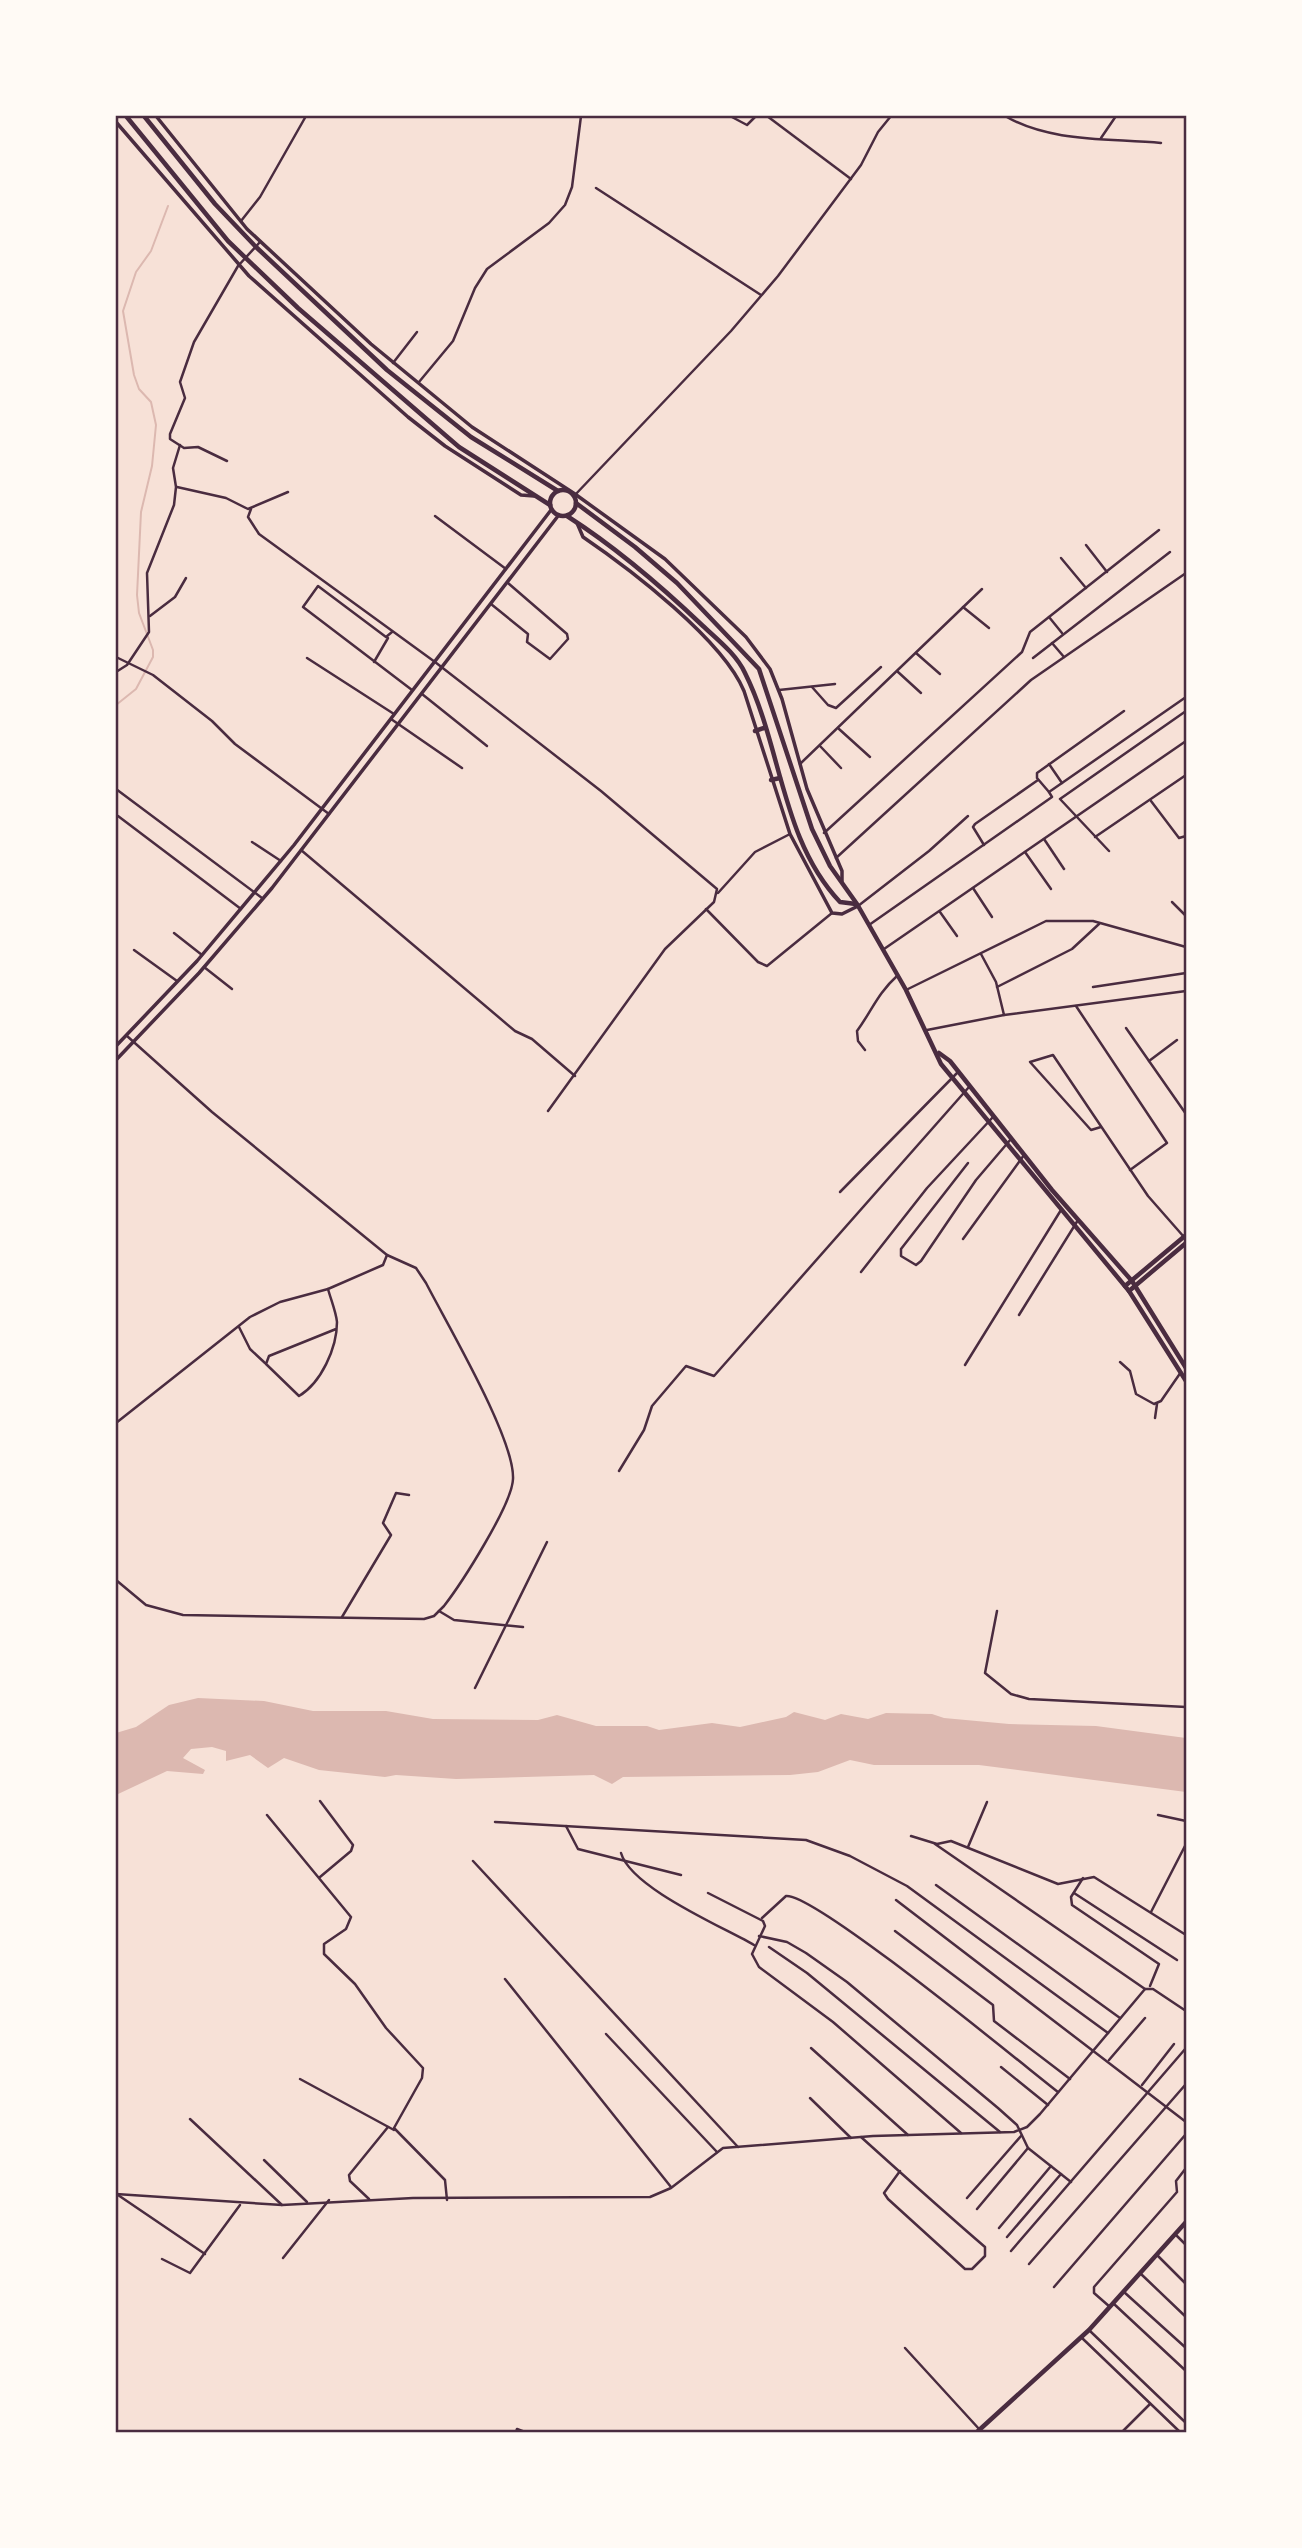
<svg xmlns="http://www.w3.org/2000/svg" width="1302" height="2548" viewBox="0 0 1302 2548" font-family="'Space Grotesk',sans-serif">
  <rect width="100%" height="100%" fill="#f7e1d7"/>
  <polygon fill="#dcb8b0" points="198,1698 264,1701 313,1711 386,1711 433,1719 538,1720 557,1715 596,1726 647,1726 659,1730 712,1723 740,1727 786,1717 794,1712 825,1720 841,1714 868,1719 886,1713 932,1714 944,1718 1009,1724 1096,1726 1186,1738 1186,1792 979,1765 874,1765 850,1760 818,1772 790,1775 623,1777 612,1784 594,1775 456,1779 396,1775 385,1777 319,1770 284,1758 268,1768 250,1755 226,1761 226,1751 212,1747 191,1749 183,1758 205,1770 203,1774 167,1771 116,1795 116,1733 136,1727 169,1705"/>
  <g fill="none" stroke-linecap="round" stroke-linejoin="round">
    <polyline stroke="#dcb8b0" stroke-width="2" points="116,705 136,689 153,657 153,650 139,613 137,595 141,512 152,466 156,425 151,402 139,389 134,375 123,311 136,272 151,251 168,206"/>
    <g stroke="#4a2c40" stroke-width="2.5">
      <polyline points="730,116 747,125 756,116"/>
      <polyline points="767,116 851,179"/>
      <path d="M1005,116C1051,143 1110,138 1161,143"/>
      <polyline points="1101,138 1116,116"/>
      <polyline points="596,188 761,295"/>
      <polyline points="241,221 260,197 306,116"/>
      <polyline points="393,363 417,332"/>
      <polyline points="419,382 453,341 475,288 487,269 549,223 565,205 572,187 581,116"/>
      <polyline points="227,461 198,447 184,448 170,439 170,434 185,398 180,382 194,342 238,266 260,242"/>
      <polyline points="177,487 226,498 248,509 288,492"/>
      <polyline points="574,496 731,331 778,276 861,165 878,132 891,116"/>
      <polyline points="251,509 248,517 259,534 435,662 601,791 717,889 714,902 665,949 548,1111"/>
      <polyline points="435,516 506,569"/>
      <polyline points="1086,545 1107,572"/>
      <polyline points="1061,558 1086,588"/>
      <polyline points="491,604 528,634 527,642 550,659 568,639 567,634 508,583"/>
      <polyline points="963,607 989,628"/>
      <polyline points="150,616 175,597 186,578"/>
      <polyline points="1049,617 1062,633"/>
      <polyline points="392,632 386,637 318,586 303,607 412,690"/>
      <polyline points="1052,643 1064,657"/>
      <polyline points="916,653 940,674"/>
      <polyline points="116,657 153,675 212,721 235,744 329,814"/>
      <polyline points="307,658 394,714"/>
      <polyline points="1033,658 1170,552"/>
      <polyline points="374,662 388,638"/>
      <polyline points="116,672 127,665 149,632 147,573 174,505 176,487 173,468 180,445"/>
      <polyline points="898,672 921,693"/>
      <polyline points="812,687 828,705 836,708 881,667"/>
      <polyline points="779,690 835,684"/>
      <polyline points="422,694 487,746"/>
      <polyline points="391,719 462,768"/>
      <polyline points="839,729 870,757"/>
      <polyline points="820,746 841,768"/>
      <polyline points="800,764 982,589"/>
      <polyline points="1049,764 1062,783"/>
      <polyline points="116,789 262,898"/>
      <polyline points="1049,792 1037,778 1037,773 1124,711"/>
      <polyline points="1151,801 1179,838 1186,836"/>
      <polyline points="118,816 241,909"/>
      <polyline points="824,833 1022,652 1030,632 1159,530"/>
      <polyline points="1095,837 1186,775"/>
      <polyline points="1044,839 1064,869"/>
      <polyline points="252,842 281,861"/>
      <polyline points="984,845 973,827 975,824 1038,780"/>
      <polyline points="301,850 515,1031 532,1039 575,1076"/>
      <polyline points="1109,851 1060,799 1186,711"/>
      <polyline points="1025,852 1051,889"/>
      <polyline points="836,858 1031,680 1186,573"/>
      <polyline points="973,888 992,917"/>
      <polyline points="718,893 755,852 790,834"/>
      <polyline points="1172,902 1186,916"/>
      <polyline points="858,906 929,851 968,816"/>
      <polyline points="706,909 758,962 767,966 832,913"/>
      <polyline points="940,912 957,936"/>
      <polyline points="869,925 1052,797 1049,792 1186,697"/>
      <polyline points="174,933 202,955"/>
      <polyline points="884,949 1186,741"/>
      <polyline points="134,950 177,981"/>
      <polyline points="981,954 996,982 1004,1015"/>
      <polyline points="204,967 232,989"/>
      <polyline points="997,987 1072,949 1099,924"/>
      <polyline points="1093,987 1186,973"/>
      <polyline points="906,990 1046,921 1093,921 1186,947"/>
      <polyline points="1076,1006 1167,1143 1130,1170"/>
      <polyline points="1126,1028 1149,1061"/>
      <polyline points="927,1030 1004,1015 1186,991"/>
      <path d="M127,1036L212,1112L387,1255L383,1265L328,1289C331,1300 336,1312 337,1322C337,1348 321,1383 299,1396L266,1364L269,1356L336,1329"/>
      <polyline points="1177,1040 1149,1061 1186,1114"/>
      <path d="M865,1050L858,1041L857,1031C873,1009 877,994 898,975"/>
      <polyline points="1101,1127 1091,1130 1030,1062 1053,1055 1148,1196 1184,1237"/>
      <polyline points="968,1163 901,1249 901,1256 916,1265 921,1261 976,1180 1011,1139"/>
      <polyline points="840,1192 958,1072"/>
      <polyline points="963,1239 1024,1155"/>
      <polyline points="861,1272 927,1188 993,1117"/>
      <polyline points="1019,1315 1078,1220"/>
      <polyline points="239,1327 250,1349 265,1363"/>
      <polyline points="1120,1362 1130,1371 1136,1394 1154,1404 1161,1401 1181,1372"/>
      <polyline points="965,1365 1061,1210"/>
      <polyline points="1155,1418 1157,1404"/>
      <polyline points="116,1423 250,1317 280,1302 328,1289"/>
      <polyline points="619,1471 644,1430 652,1406 686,1366 714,1376 969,1087"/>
      <path d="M116,1580L146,1605L183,1615L424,1619L434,1616L444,1606C461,1584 512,1505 513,1479C515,1439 447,1324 426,1283L416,1268L387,1255"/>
      <polyline points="439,1611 454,1620 523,1627"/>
      <polyline points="997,1611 985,1673 1011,1694 1029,1699 1186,1707"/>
      <polyline points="342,1617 391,1535 383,1523 396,1493 409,1495"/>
      <polyline points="475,1688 547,1542"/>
      <polyline points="267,1815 351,1917 346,1929 324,1944 324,1954 355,1984 386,2028 423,2068 422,2078 394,2128 445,2180 447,2200"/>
      <polyline points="1158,1815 1186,1821"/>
      <polyline points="495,1822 806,1840 850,1856 907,1886 1108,2033"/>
      <polyline points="566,1826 578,1849 681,1875"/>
      <polyline points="911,1836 937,1844 951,1841 1058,1884 1094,1877 1186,1935"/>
      <polyline points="935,1844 1145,1989"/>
      <polyline points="968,1847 987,1802"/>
      <path d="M621,1853C631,1888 723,1927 754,1945"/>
      <polyline points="473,1861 738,2147"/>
      <polyline points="320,1877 351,1851 353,1845 320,1801"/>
      <polyline points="1083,1878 1071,1897 1072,1905 1159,1964 1150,1986"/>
      <polyline points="936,1885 1120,2018"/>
      <polyline points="708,1893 763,1921 765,1926 752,1954 759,1967 833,2022 961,2133"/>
      <polyline points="1074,1893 1177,1960"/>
      <polyline points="896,1900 1186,2122"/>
      <polyline points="1151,1912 1186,1844"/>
      <path d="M762,1918L786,1896C815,1893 1022,2064 1058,2092"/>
      <polyline points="895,1931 993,2005 994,2021 1070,2079"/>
      <polyline points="759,1936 787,1942 806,1953 847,1982 998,2108 1017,2125 1028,2148 1071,2182"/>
      <polyline points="769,1947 807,1973 1000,2132"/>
      <polyline points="505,1979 671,2187"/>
      <polyline points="606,2034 717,2152"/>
      <polyline points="811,2048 908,2135"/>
      <polyline points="1109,2060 1145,2018"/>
      <polyline points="1001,2067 1048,2105"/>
      <polyline points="300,2079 394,2130"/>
      <polyline points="1142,2085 1174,2044"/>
      <polyline points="810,2098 851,2138"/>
      <polyline points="190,2119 282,2205"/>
      <path d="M861,2137C902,2174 943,2211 985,2247V2256L972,2269H965L888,2199L884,2193L900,2171"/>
      <polyline points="264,2160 307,2202"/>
      <polyline points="116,2194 282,2205 413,2198 650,2197 671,2188 723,2148 873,2136 1014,2132 1027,2127 1040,2114 1145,1989 1153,1989 1186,2011"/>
      <polyline points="118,2195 205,2254"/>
      <polyline points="967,2198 1021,2136"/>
      <polyline points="369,2199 350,2181 349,2175 388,2127"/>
      <polyline points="977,2209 1028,2148"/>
      <polyline points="999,2228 1051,2166"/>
      <polyline points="1175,2234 1186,2245"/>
      <polyline points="1007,2237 1061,2174"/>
      <polyline points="1011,2251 1186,2048"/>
      <polyline points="1157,2255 1186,2284"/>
      <polyline points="283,2258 329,2200"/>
      <polyline points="162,2259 190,2273 240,2205"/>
      <polyline points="1029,2264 1186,2084"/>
      <polyline points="1141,2274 1186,2317"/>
      <polyline points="1054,2287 1186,2134"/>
      <polyline points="1124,2292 1186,2348"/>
      <polyline points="1114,2304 1186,2371"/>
      <polyline points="1110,2307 1094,2293 1094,2287 1177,2192 1176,2181 1186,2168"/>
      <polyline points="1090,2331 1186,2423"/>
      <polyline points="1082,2338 1180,2432"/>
      <polyline points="905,2348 980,2430"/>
      <polyline points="516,2432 517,2429 525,2432"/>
      <polyline points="1122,2432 1150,2404"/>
    </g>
    <g stroke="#4a2c40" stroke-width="3.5">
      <polyline points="156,116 247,229 371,344 472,427 575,494 665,559 746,637 770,669 782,699 807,789 842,871 842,881"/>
      <polyline points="116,122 249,276 408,417 445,446 521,495 534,496"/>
      <path d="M577,523L583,537C630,569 723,640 744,691L790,834L832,913L842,914L858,906"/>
      <polyline points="116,1046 197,961 294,845 551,510"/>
      <polyline points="116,1060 199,973 272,888 558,516"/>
    </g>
    <g stroke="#4a2c40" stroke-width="4.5">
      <polyline points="126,116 228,241 298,308 459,447 550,505"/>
      <polyline points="144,116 215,204 256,247 387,370 471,437 558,491"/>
      <circle cx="563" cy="503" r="13"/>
      <polyline points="576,503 635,547 677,583 759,669 812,829 830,866 857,904 906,990 941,1064 1129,1291 1186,1381"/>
      <path d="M567,516C617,548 660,585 703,626C718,640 736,654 745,673C782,747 781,840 840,902L856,904"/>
      <polyline points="755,731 764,728"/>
      <polyline points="771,780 780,778"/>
      <polyline points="939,1053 950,1061 1052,1190 1132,1281 1186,1368"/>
      <polyline points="1125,1286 1186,1235"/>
      <polyline points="1129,1291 1186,1243"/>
      <polyline points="977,2432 1089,2330 1186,2222"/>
    </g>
  </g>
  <rect width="1302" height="2548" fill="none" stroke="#fffaf5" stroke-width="234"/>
  <rect x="117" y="117" width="1068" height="2314" fill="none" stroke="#4a2c40" stroke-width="2.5"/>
</svg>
